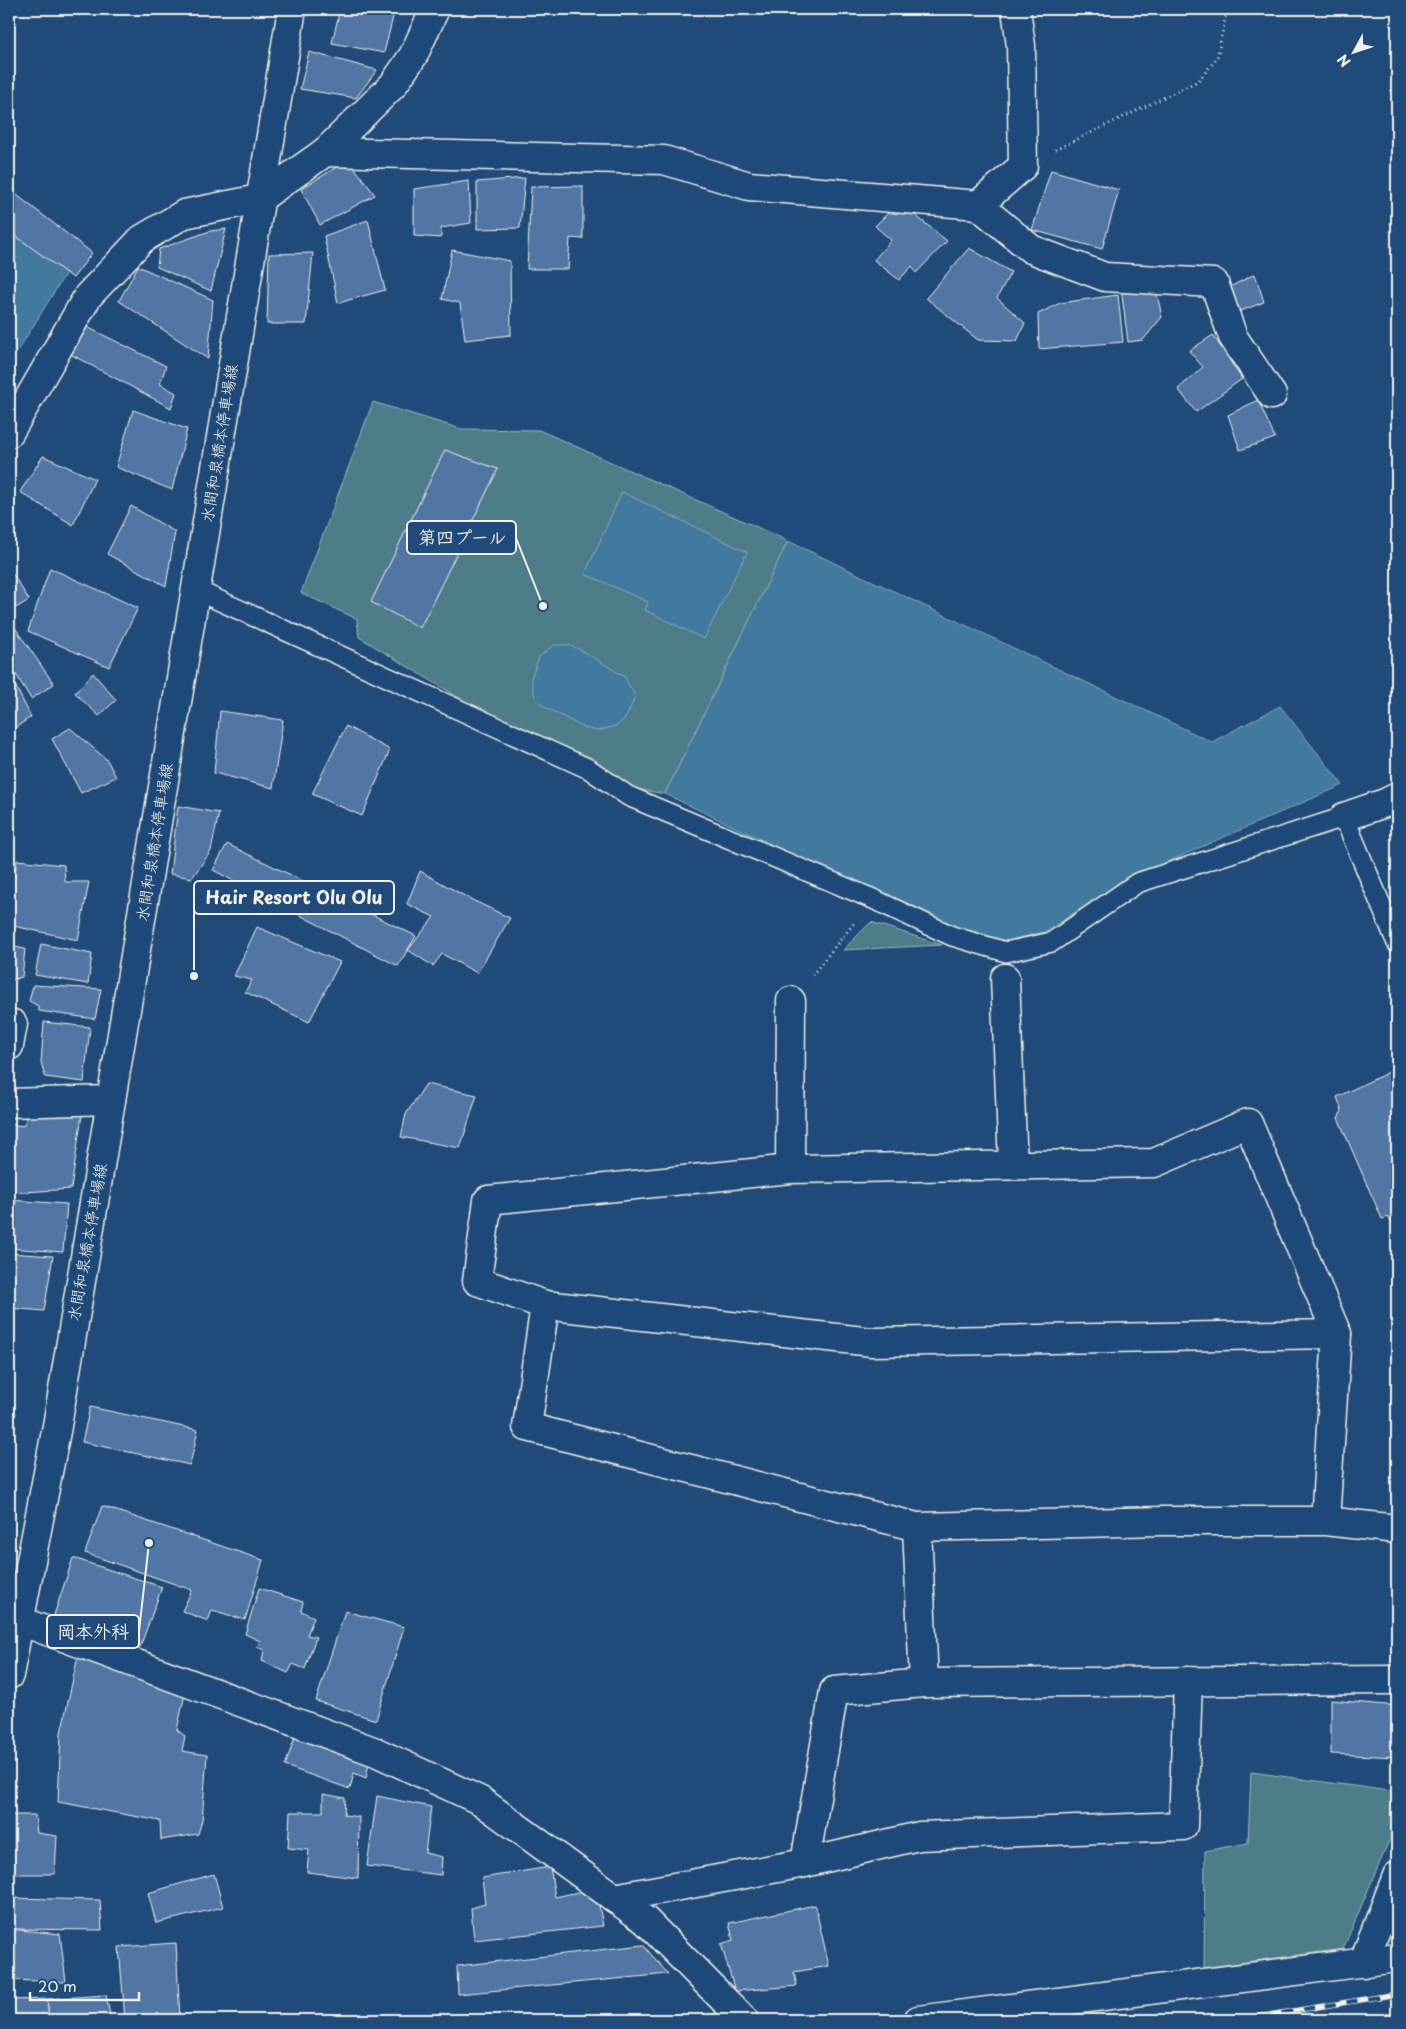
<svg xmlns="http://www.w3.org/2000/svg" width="1406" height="2029" viewBox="0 0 1406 2029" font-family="'Playpen Sans','Klee One',sans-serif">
  <rect width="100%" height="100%" fill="#1f4a7a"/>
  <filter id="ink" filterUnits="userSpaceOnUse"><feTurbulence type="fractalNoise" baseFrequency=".02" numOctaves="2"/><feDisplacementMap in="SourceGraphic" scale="10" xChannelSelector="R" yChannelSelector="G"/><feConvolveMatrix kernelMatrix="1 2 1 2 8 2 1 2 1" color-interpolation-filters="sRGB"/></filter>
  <g filter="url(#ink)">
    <g fill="#4d7d88" stroke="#a0b7b8">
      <polygon points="373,402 461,429 539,430 788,541 665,794 625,787 590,757 504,725 359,637 357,619 301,593"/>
      <polygon points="871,922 942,945 843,950"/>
      <polygon points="1251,1772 1397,1792 1397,1822 1343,1949 1204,1968 1205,1851 1248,1843"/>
    </g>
    <g fill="#437a9f" stroke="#8aaabc">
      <polygon points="9,229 66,273 9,365"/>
      <polygon points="622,492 747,552 704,639 645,610 648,602 585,574"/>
      <polygon points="788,541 1212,742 1280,706 1343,785 1128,879 1045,932 1002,942 931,920 665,794"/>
      <polygon points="554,645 568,645 579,649 624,676 635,696 627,716 618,725 598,731 584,728 543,706 535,697 531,678 539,657"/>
    </g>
    <g fill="#5176a5" stroke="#f4f1e8">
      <polygon points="340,9 395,9 384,53 332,43"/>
      <polygon points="309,52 377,70 356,98 300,89"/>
      <polygon points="351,163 375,195 320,225 301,189 340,165"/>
      <polygon points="1051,170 1119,190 1102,249 1032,230"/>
      <polygon points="525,178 520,228 477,229 477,182"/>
      <polygon points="469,181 471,223 441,228 441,238 414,236 414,189"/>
      <polygon points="583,186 583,239 570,238 568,269 527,269 531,187"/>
      <polygon points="9,189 92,253 73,278 9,231"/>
      <polygon points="899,202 947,241 916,273 912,266 899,280 874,260 891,240 875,226"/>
      <polygon points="368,220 385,290 338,303 324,236"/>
      <polygon points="226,229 211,291 157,267 159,249 210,231"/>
      <polygon points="969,248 1011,272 997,298 1025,323 1017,341 978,340 926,298"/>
      <polygon points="452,250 510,261 511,335 465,340 460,303 442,299"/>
      <polygon points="313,253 306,324 267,324 269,254"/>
      <polygon points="138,266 213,300 208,359 119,301"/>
      <polygon points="1255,274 1264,302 1233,314 1224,290"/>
      <polygon points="1121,288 1157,294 1162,317 1143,340 1128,342"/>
      <polygon points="1118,295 1123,342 1039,349 1038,314 1060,303"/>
      <polygon points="83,325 166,366 160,384 176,393 171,408 70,354"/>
      <polygon points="1213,335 1242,379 1196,412 1178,389 1203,367 1189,351"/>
      <polygon points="1258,400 1275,438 1240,450 1228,415"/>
      <polygon points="133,410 187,429 172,490 116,467"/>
      <polygon points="445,450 498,469 420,628 371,602"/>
      <polygon points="43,456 95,479 73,525 20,492"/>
      <polygon points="131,506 175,532 166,586 107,554"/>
      <polygon points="9,568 29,600 16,608 9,597"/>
      <polygon points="50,568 138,608 109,667 28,631"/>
      <polygon points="9,619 54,684 31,699 9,663"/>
      <polygon points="9,673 31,717 9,732"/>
      <polygon points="93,673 116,700 99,716 75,693"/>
      <polygon points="220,711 283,720 273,788 214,773"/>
      <polygon points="346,726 390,750 362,816 312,794"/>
      <polygon points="70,728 107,760 116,777 81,793 52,739"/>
      <polygon points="178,806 219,813 211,851 192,878 170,874"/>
      <polygon points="227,844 416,936 398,966 213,870"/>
      <polygon points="17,860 64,865 65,882 89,882 78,940 9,925 9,908"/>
      <polygon points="420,871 470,899 510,918 477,973 442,954 433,966 408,950 434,917 407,904"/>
      <polygon points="257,927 340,962 309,1022 245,992 252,980 234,976"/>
      <polygon points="41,944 92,954 88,984 35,975"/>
      <polygon points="9,946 25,949 22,977 9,981"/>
      <polygon points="33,985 101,989 95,1019 39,1011 38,1006 29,1001"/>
      <polygon points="44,1022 90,1027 84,1082 45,1077 41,1062"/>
      <polygon points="1393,1070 1397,1079 1396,1230 1388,1217 1382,1219 1338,1118 1342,1111 1337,1097"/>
      <polygon points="426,1084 477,1095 460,1148 401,1137 406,1114"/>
      <polygon points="29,1113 82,1115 71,1189 9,1193 9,1124 23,1126"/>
      <polygon points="9,1200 67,1204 63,1252 9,1248"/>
      <polygon points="9,1253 53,1256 44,1311 9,1308"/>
      <polygon points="9,1371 13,1371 9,1420"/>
      <polygon points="90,1407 198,1430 190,1465 82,1442"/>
      <polygon points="102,1506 263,1560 245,1620 212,1610 208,1621 182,1611 192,1590 85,1553"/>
      <polygon points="73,1558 162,1587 140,1647 53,1618"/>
      <polygon points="259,1588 303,1602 301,1611 314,1617 307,1635 316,1637 305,1669 293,1664 288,1673 262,1661 264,1650 257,1647 260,1641 245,1634"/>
      <polygon points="345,1611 404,1627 376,1720 316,1701"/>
      <polygon points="78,1656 185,1694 177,1730 185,1736 182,1751 207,1755 202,1820 198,1834 161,1840 160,1821 58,1802 61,1733"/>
      <polygon points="1331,1700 1397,1706 1397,1757 1331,1754"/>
      <polygon points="297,1731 369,1762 366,1778 354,1773 350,1789 285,1766"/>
      <polygon points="323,1794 345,1798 344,1815 359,1817 358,1878 307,1872 309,1850 288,1848 290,1812 323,1812"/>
      <polygon points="377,1796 431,1807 425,1853 442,1857 441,1875 367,1866"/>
      <polygon points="9,1815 35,1815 37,1833 57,1836 55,1874 9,1874"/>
      <polygon points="550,1867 555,1897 583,1891 599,1905 603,1926 474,1940 471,1908 485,1904 482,1878"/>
      <polygon points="214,1874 223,1907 156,1923 148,1893"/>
      <polygon points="9,1898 100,1900 102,1930 9,1929"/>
      <polygon points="815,1905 829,1966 794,1972 797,1986 735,1991 721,1944 733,1940 729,1923"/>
      <polygon points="9,1929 60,1934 66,1982 9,1980"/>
      <polygon points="176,1943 180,2020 125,2020 119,1947"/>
      <polygon points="643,1945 668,1974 458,1994 457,1966"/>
      <polygon points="106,1995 111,2020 49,2020 47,1999"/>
      <polygon points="47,1999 49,2020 9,2020 9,2000"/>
    </g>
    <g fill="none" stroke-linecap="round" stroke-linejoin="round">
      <g stroke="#f4f1e8" stroke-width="22">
        <polyline id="lane" points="196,590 589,769 628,796 873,899 952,936 1006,952 1052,942 1137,883 1344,817 1397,943"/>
      </g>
      <g stroke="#f4f1e8" stroke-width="31">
        <g id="street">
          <polyline points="325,152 393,85 413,56 435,9"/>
          <polyline points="978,205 1031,249 1105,277 1214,283 1233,337 1272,395"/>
          <polyline points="9,433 88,296 142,239 184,214 259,199 325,152 664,160 749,186 978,205 1023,166 1021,46 1016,9"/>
          <polyline points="1344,817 1385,803 1397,797"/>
          <polyline points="1005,978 1013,1165"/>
          <polyline points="9,1046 13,1024"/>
          <polyline points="9,1103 111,1100"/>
          <polyline points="790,1169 791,1001"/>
          <polyline points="545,1305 872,1342 1337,1334"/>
          <polyline points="1325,1521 1337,1334 1248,1123 1154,1163 790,1169 488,1200 477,1281 545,1305 527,1427 917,1527 1163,1521 1325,1521 1397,1529"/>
          <polyline points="917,1527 924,1683"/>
          <polyline points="9,1617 376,1752 481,1801 646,1921 744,2020"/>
          <polyline points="805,1863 919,1836 1183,1826 1188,1681"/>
          <polyline points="614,1898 805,1863 834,1691 924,1683 1397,1680"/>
          <polyline points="1363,1963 1397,1876"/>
          <polyline points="918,2020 1397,1958"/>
        </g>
      </g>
      <g stroke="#f4f1e8" stroke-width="31">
        <polyline id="secondary" points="9,1675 57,1426 292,9"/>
      </g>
      <g stroke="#f4f1e8" stroke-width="3" stroke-dasharray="1 4" stroke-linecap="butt">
        <polyline points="1055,150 1198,81 1217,58 1226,15 1232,9"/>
        <polyline points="812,975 855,922"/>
      </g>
      <use href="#lane" stroke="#1f4a7a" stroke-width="19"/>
      <use href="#street" stroke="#1f4a7a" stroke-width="28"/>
      <use href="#secondary" stroke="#1f4a7a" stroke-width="28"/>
      <g stroke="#f4f1e8" stroke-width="5.5">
        <g id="rail">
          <polyline points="1238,2020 1397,1994"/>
          <polyline points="1373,2020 1397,2016"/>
        </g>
      </g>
      <use href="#rail" stroke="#1f4a7a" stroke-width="4" stroke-dasharray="11" stroke-linecap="butt"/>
    </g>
  </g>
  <g text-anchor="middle" stroke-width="4" stroke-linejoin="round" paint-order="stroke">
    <g font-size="16" fill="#f4f1e8" stroke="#1f4a7a">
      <text transform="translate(219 443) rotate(-81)" y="6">水間和泉橋本停車場線</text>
      <text transform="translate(154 842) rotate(-81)" y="6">水間和泉橋本停車場線</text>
      <text transform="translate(87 1242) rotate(-80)" y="6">水間和泉橋本停車場線</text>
    </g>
  </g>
  <path fill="none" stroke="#f4f1e8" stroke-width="2" d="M543 606L516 538M194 976L194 897M149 1543L139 1631"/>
  <g fill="#f4f1e8" stroke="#1f4a7a" stroke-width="2">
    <circle cx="543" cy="606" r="5"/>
    <circle cx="194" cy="976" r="5"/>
    <circle cx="149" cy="1543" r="5"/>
  </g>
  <g fill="#1f4a7a" stroke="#f4f1e8" stroke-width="2">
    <rect x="407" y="521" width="109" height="33" rx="5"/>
    <rect x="194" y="881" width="200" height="33" rx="5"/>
    <rect x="47" y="1615" width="92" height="33" rx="5"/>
  </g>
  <g font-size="18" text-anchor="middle" font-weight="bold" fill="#f4f1e8">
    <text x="462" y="544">第四プール</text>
    <text x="294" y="904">Hair Resort Olu Olu</text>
    <text x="93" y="1638">岡本外科</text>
  </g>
  <rect width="1406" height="2029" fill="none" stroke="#1f4a7a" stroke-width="30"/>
  <rect x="15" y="15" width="1376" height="1999" fill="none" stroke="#f4f1e8" stroke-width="2" filter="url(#ink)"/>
  <g transform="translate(1354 52) rotate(230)" stroke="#1f4a7a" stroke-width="4" paint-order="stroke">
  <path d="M0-4L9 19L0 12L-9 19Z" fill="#f4f1e8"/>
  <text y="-8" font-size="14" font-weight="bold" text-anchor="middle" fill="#f4f1e8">N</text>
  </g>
  <path d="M30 1992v8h109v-8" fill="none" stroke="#f4f1e8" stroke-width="2.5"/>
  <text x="38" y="1992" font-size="15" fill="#f4f1e8" stroke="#1f4a7a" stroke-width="4" paint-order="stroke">20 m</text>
</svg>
